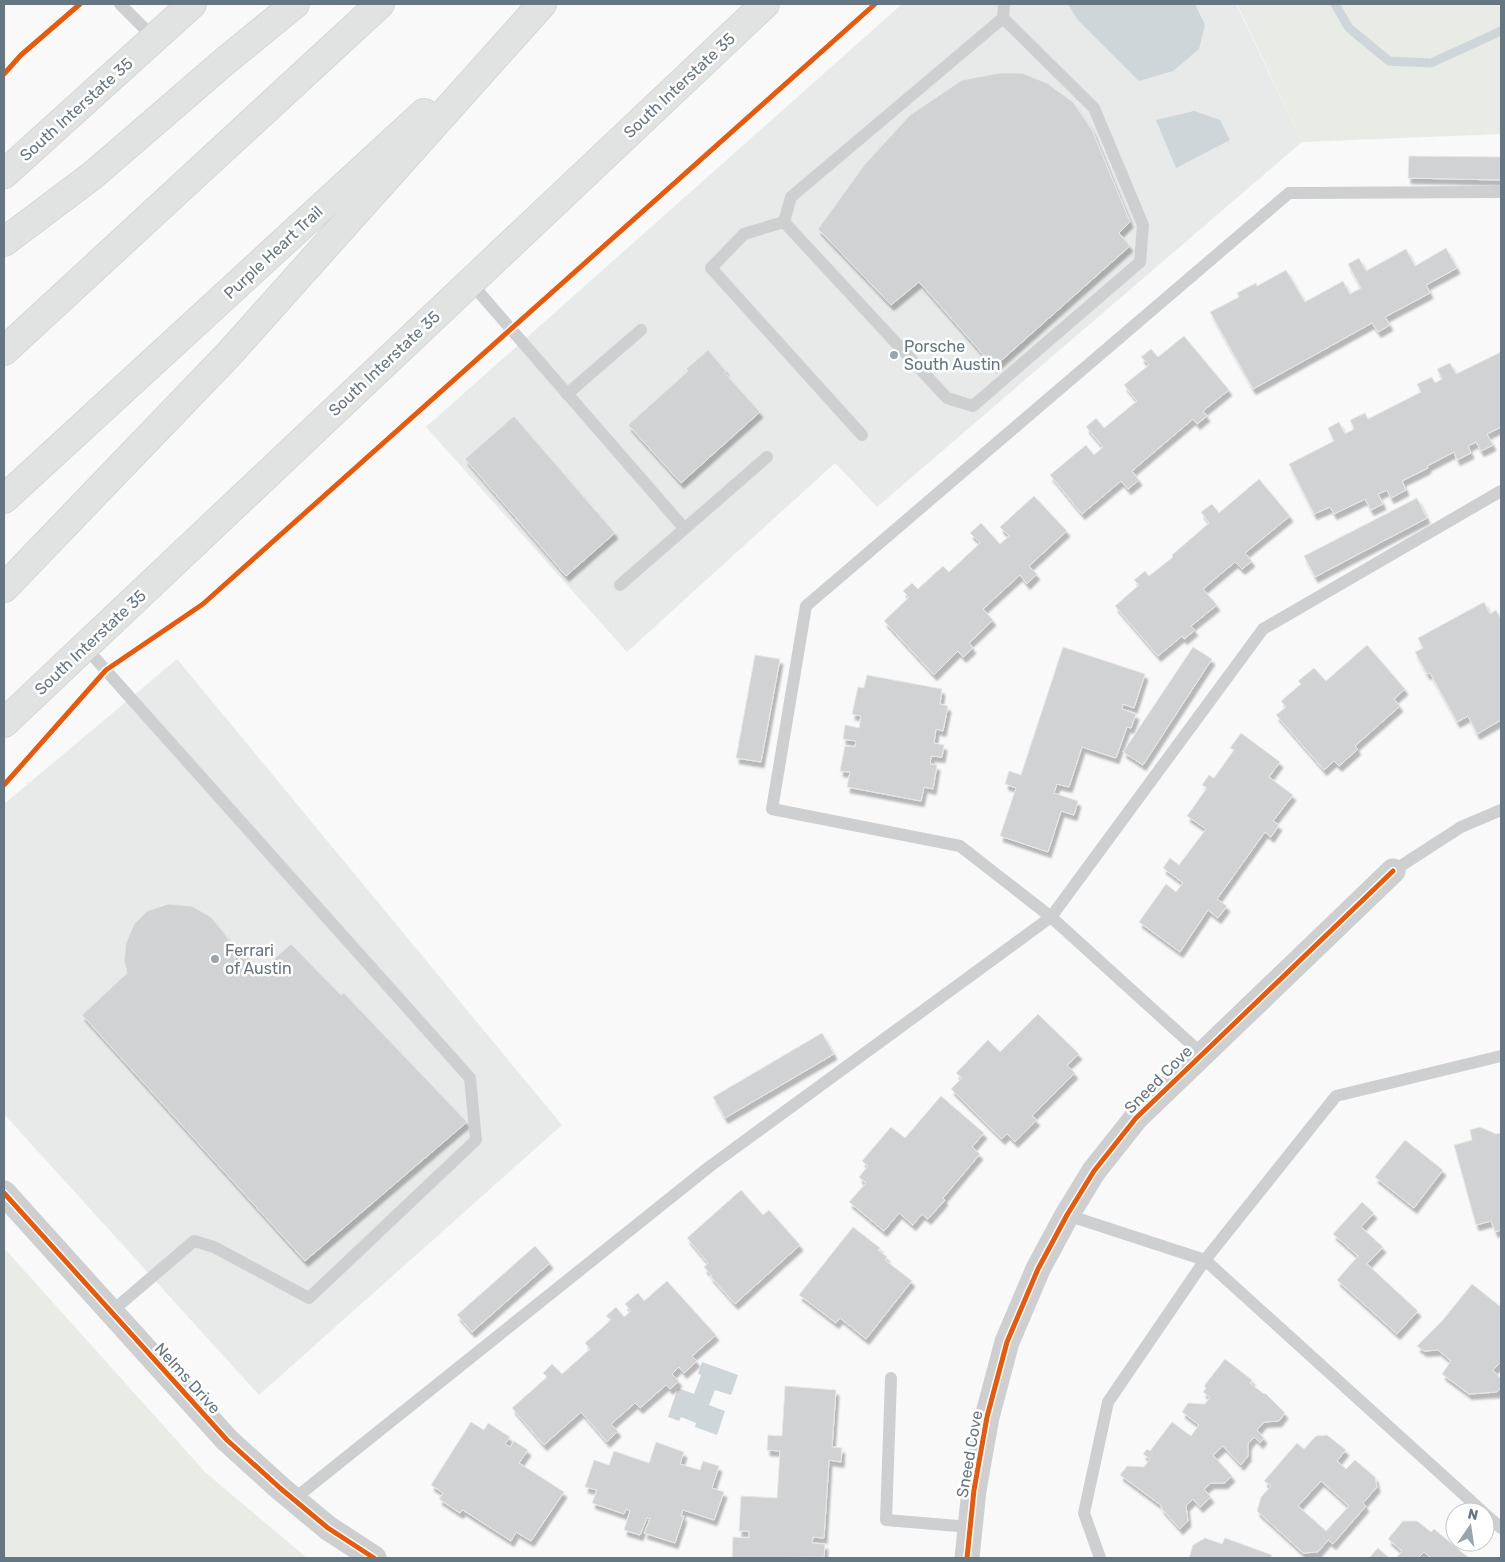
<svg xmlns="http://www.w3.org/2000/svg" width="1505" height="1562" viewBox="0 0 1505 1562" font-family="Rubik,sans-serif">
  <defs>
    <filter id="shadow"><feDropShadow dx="3" dy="5.5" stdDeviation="1" flood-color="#0004"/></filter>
  </defs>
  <rect width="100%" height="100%" fill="#f9f9f9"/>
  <g fill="#e8e9e9">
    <polygon points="902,4 1236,4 1302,142 877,507 835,463 627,652 426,427"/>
    <polygon points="177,659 562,1125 259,1395 4,1114 4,804"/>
  </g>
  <g fill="#e8ebe6">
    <polygon points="1237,4 1501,4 1501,134 1302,142"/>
    <polygon points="4,1248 206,1473 307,1558 4,1558"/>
  </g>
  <g fill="#ced6d9">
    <polygon points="1068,4 1195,4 1205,25 1199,49 1173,71 1139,81 1077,19"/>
    <polygon points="1194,111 1220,120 1230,140 1176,168 1156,120"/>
    <polygon points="702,1362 738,1375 731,1395 715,1390 709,1405 725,1411 717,1435 695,1427 696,1423 681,1417 679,1421 668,1417 678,1388 694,1394 701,1375 698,1374"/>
  </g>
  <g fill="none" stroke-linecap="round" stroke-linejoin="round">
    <polyline stroke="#ced6d9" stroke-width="9" points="1335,4 1349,28 1389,61 1431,63 1501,31"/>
  </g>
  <g fill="#d0d2d3" stroke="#e8e8e8" fill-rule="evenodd" filter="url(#shadow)">
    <polygon points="999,73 1022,73 1047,83 1073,102 1092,130 1130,222 1119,233 1130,246 994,367 919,282 891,305 818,229 865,164 910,115 962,80"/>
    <polygon points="1409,156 1501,157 1501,180 1408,178"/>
    <polygon points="1446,248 1457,268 1426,285 1430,293 1385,317 1390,325 1378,332 1372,323 1253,389 1210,312 1239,297 1237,293 1256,283 1257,286 1286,270 1305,302 1343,281 1350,294 1361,288 1348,264 1359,258 1366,271 1406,249 1415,266"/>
    <polygon points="1184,336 1229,390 1203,411 1207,416 1197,424 1193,419 1132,471 1139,480 1128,489 1121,481 1082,514 1050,475 1086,445 1094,455 1103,447 1086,427 1096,418 1104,428 1137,401 1124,385 1149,365 1141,357 1151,349 1158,357"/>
    <polygon points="708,350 726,371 724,372 760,412 681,483 628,425 688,371 686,369"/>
    <polygon points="1501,352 1501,427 1487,434 1493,445 1481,451 1476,442 1468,446 1471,453 1457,460 1454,452 1427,466 1428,468 1402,481 1406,490 1391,498 1387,490 1378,494 1383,504 1371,510 1365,499 1334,514 1330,507 1314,514 1289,464 1334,441 1328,428 1339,422 1345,434 1354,429 1350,420 1365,413 1368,419 1421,392 1417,384 1432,377 1435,383 1442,379 1437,369 1450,363 1456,374"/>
    <polygon points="514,416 615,533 566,576 465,459"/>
    <polygon points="1259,479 1290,516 1245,553 1252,561 1242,569 1235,562 1203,589 1217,605 1191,626 1195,630 1184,639 1182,636 1158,656 1115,606 1139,585 1134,580 1145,571 1149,576 1173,557 1172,555 1209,523 1201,512 1212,504 1219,513"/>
    <polygon points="1034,496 1067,531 1029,566 1037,574 1027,584 1020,575 983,609 993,620 969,643 973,648 963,657 958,651 934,675 884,621 909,597 903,591 912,583 918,589 943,566 949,572 980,543 970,533 981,523 1000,544 1009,536 1000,527"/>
    <polygon points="1417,498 1427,518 1315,577 1304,556"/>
    <polygon points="1484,602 1490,614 1496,610 1501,619 1501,720 1477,734 1468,716 1457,722 1430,673 1427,674 1415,652 1423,648 1418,638"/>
    <polygon points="1367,645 1405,689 1394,699 1400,706 1355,746 1358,749 1339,766 1334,761 1324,770 1276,715 1286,707 1281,701 1301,684 1298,681 1314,668 1326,681"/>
    <polygon points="1063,647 1145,674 1134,708 1123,704 1122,709 1136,714 1131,728 1127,727 1116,758 1082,747 1069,787 1057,784 1054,793 1078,801 1074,815 1061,811 1048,852 1000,836 1016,788 1005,784 1009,771 1021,775"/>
    <polygon points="1193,647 1212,659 1143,765 1123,752"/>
    <polygon points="755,655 780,659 761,762 736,758"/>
    <polygon points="867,675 942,689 940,704 948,706 943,731 936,729 934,743 944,745 942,757 931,756 930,764 937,765 933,789 924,787 921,801 847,787 850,772 840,771 845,746 855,747 856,741 843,739 845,725 859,728 861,716 852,714 858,687 864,688"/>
    <polygon points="1241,733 1280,762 1269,777 1293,795 1273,821 1279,825 1271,837 1265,832 1217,899 1227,906 1218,918 1208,910 1180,952 1139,922 1166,884 1176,892 1183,883 1163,868 1170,858 1179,865 1206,829 1187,816 1207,788 1202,785 1209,775 1214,778 1234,750 1230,748"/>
    <polygon points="168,904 192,906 211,917 225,934 234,950 235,962 246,954 261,970 291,944 341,995 344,993 467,1122 305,1261 82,1015 127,973 124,961 126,943 134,924 147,911"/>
    <polygon points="1038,1014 1079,1054 1067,1065 1075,1073 1032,1116 1037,1120 1015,1142 1007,1134 1002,1139 951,1089 962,1078 956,1073 988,1040 1000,1052"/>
    <polygon points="822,1033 834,1054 725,1118 713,1097"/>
    <polygon points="941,1096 984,1133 972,1147 980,1154 943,1198 945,1200 928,1219 922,1214 913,1225 899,1213 884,1231 849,1202 866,1183 859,1177 868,1166 862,1161 891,1127 905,1138"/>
    <polygon points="1480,1127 1496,1134 1501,1133 1501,1230 1495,1232 1491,1221 1476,1225 1454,1145 1472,1140 1470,1130"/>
    <polygon points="1405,1140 1443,1170 1414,1208 1375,1177"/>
    <polygon points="741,1190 763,1215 769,1210 800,1245 735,1304 710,1276 712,1276 704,1267 708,1263 687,1238"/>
    <polygon points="1362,1202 1374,1213 1361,1227 1383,1247 1367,1264 1418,1311 1397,1334 1337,1280 1358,1256 1333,1234"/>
    <polygon points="853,1227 880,1248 878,1250 887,1257 885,1260 912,1281 866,1339 840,1318 836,1323 799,1295"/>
    <polygon points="535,1246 550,1263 472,1332 457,1315"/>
    <polygon points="667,1281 716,1335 692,1356 697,1361 684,1373 679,1367 672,1374 679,1381 670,1389 666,1385 640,1408 635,1403 611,1424 618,1431 607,1442 581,1412 544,1445 512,1408 547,1377 543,1373 552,1364 562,1374 590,1349 585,1343 611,1320 606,1316 616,1307 624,1317 631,1311 625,1304 638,1293 644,1301"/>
    <polygon points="1472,1284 1501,1307 1501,1362 1493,1370 1501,1379 1501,1387 1497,1392 1469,1394 1442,1374 1451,1361 1438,1350 1424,1351 1417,1346 1442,1321"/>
    <polygon points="1225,1359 1252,1380 1250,1383 1264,1394 1265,1393 1285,1413 1279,1421 1264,1422 1257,1430 1264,1438 1260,1443 1254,1437 1248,1444 1248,1456 1241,1465 1223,1446 1213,1455 1232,1476 1225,1483 1211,1483 1204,1489 1211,1497 1200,1507 1193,1499 1186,1506 1188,1521 1180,1529 1161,1508 1162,1506 1120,1475 1127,1466 1144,1467 1150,1459 1143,1454 1147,1449 1150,1451 1172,1422 1191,1436 1199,1425 1182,1412 1188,1403 1205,1404 1210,1397 1203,1392 1206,1388 1204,1386"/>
    <polygon points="785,1386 836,1390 832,1447 842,1448 841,1462 829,1460 824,1538 813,1537 812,1543 825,1544 824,1557 732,1558 733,1537 749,1538 749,1531 739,1531 741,1496 777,1498 780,1451 767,1450 768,1435 782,1436"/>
    <polygon points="471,1422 484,1430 488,1423 510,1437 505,1444 510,1447 514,1441 528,1450 519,1463 564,1492 531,1541 516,1532 511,1541 463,1510 460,1513 439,1499 443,1493 431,1485"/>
    <path d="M1327,1435L1346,1450L1337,1461L1346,1469L1355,1460L1375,1477L1377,1487L1363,1503L1366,1506L1333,1544L1328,1540L1318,1552L1303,1553L1257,1511L1261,1497L1271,1486L1264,1481L1297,1443L1304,1449L1316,1436ZM1321,1481L1349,1506L1326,1531L1298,1506Z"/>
    <polygon points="656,1442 684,1452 680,1464 700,1470 703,1461 719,1466 712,1488 724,1492 714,1520 683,1510 681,1516 684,1516 675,1543 644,1533 650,1519 647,1518 640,1535 624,1530 630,1511 626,1509 624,1514 592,1503 597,1490 585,1487 594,1460 609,1465 614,1451 649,1463"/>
    <polygon points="1403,1521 1417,1521 1431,1532 1434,1529 1469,1558 1431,1558 1424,1552 1418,1558 1396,1558 1402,1551 1388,1539"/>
    <polygon points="1205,1538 1222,1544 1225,1538 1272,1555 1270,1558 1189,1558 1193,1545"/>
    <polygon points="1378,1548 1389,1558 1369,1558"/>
  </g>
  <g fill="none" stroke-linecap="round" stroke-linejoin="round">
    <g stroke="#d5d6d7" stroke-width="30">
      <g id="secondary">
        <polyline points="4,174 192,4"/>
        <polyline points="4,723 765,4"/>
      </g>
    </g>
    <g stroke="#d5d6d6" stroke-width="30">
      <g id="highway">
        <polyline points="4,242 93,175 224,62 295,4"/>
        <polyline points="4,351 380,4"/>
        <polyline points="4,499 424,113"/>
        <polyline points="4,588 228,355 542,4"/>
      </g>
    </g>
    <g stroke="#cecfd0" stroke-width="12">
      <polyline points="120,4 154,38"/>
      <polyline points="1003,18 1094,108 1143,225 1140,262 973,406 947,398 784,222 791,197 1003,18 1004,4"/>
      <polyline points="784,222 744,234 711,268 862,435"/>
      <polyline points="470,282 684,528"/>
      <polyline points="567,394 641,330"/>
      <polyline points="620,585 767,457"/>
      <polyline points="85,647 470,1078 476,1140 309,1298 214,1247 194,1241 111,1312"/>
      <polyline points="1393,871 1461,827 1501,810"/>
      <polyline points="1202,1054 1051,917 960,846 772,809 806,606 1289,193 1501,192"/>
      <polyline points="1067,1215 1205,1260 1483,1512"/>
      <polyline points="891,1378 886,1520 970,1527"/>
      <polyline points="294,1499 709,1167 1051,917 1263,629 1501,491"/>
      <polyline points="1485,1514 1501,1528"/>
      <polyline points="1100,1558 1084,1513 1108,1402 1205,1260 1336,1096 1501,1056"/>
    </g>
    <g stroke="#cecfd0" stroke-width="25">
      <polyline points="4,1193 227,1440 280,1488 328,1528 374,1558"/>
      <polyline points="967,1558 974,1490 987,1417 1007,1342 1038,1269 1067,1215 1094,1171 1136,1118 1393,871"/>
    </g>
    <use href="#secondary" stroke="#e1e2e2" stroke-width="28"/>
    <use href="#highway" stroke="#e1e2e2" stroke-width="28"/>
    <g stroke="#fff" stroke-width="8">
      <g id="cycleway">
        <polyline points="4,74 21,55 80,4"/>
        <polyline points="4,785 106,670 203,604 875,4"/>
        <polyline points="4,1193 227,1440 280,1488 328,1528 374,1558"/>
        <polyline points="967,1558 974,1490 987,1417 1007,1342 1038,1269 1067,1215 1094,1171 1136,1118 1393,871"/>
      </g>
    </g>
    <use href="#cycleway" stroke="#e8590c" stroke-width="5"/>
  </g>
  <g fill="#99a4ac" stroke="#fff" stroke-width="2">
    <circle cx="894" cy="355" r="5"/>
    <circle cx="215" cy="959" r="5"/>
  </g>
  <g text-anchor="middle" stroke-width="5" stroke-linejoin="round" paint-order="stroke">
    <g font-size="16" fill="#657683" stroke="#fff">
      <text transform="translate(679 85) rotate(-43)" y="6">South Interstate 35</text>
      <text transform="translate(76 109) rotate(-42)" y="6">South Interstate 35</text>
      <text transform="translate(273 252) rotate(-43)" y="6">Purple Heart Trail</text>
      <text transform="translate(384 363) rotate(-43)" y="6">South Interstate 35</text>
      <text transform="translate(90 642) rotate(-43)" y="6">South Interstate 35</text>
      <text transform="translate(1158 1079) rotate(-45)" y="6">Sneed Cove</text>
      <text transform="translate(188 1378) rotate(48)" y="6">Nelms Drive</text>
      <text transform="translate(969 1454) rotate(-80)" y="6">Sneed Cove</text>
    </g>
    <g font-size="16" fill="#657683" stroke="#fff" text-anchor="start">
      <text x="904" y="352">Porsche<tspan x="904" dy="18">South Austin</tspan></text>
      <text x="225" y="956">Ferrari<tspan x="225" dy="18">of Austin</tspan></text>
    </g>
  </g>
  <rect width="1505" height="1562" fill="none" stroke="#657683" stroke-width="10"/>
  <g transform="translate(1470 1527) rotate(13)"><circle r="24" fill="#ffffff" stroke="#c1c8cd"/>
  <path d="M0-4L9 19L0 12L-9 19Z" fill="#99a4ac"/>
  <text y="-8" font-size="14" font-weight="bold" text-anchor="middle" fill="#657683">N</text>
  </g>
</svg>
